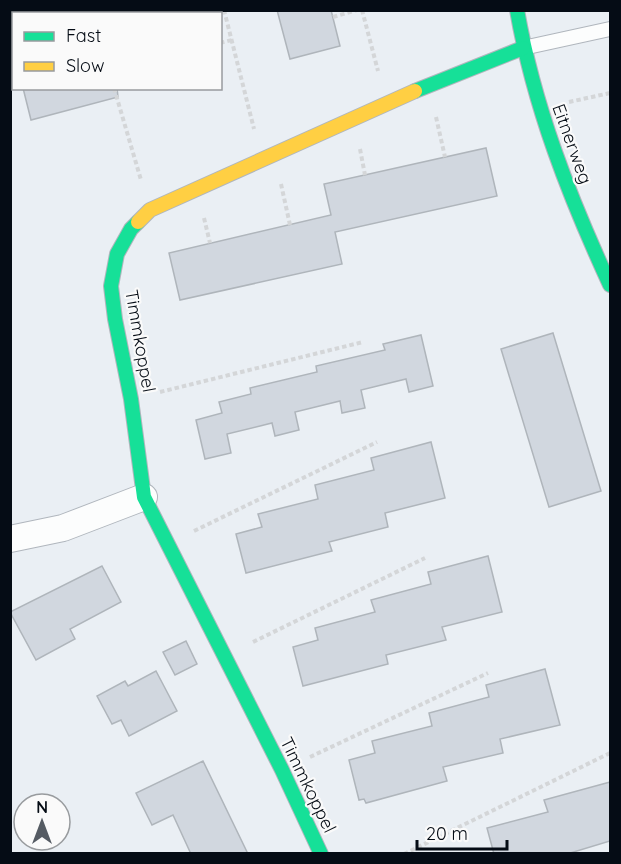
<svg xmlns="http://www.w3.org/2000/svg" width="621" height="864" viewBox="0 0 621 864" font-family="Quicksand,sans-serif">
  <rect width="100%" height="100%" fill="#eaeff4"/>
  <g fill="#d1d7df" stroke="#afb5bb" stroke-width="1.5">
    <polygon points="277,10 331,10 340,46 290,59"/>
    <polygon points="23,88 117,88 118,97 31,120"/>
    <polygon points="486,148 497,196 335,232 342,264 180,300 169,253 331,215 324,184"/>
    <polygon points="553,333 601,491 549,507 501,349"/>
    <polygon points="421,335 433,386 409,392 406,379 361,390 365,408 342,413 340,401 295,412 299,430 275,436 272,423 227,434 231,453 205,459 196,420 222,413 219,402 251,394 250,388 317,372 316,366 385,350 383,344"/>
    <polygon points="431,442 445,498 385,513 388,527 329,542 332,551 246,573 236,534 262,527 258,514 318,499 315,485 374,470 371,458"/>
    <polygon points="488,556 502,612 442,627 446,640 386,655 388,664 303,686 293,647 318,640 315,628 375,612 371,600 431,584 428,572"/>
    <polygon points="102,566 121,602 70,629 75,639 36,660 10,612"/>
    <polygon points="186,641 197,664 175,675 163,652"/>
    <polygon points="545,669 560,725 500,739 503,753 443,767 447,781 366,803 364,799 359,800 349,760 375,753 372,741 432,726 429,713 489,697 486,685"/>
    <polygon points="156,671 177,711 129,736 121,720 112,724 97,696 125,681 128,686"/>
    <polygon points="203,761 248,854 191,854 173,815 152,825 136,793"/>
    <polygon points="610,782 610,841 567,854 494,854 487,828 548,812 544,800"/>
  </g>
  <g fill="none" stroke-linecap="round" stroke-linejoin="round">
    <g stroke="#b0b6bd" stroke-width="16">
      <polyline id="lane" points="523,48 610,29"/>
    </g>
    <g stroke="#b0b6bd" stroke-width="28">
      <polyline id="street" points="10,539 63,528 144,497"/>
    </g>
    <g stroke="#b0b6bd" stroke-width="16">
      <g id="fast">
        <path d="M517,10C534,107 569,196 610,285"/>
        <polyline points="415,91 523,48"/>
        <polyline points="138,222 131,229 117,254 111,286 115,319 131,399 144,497 282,770 321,854"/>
      </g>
    </g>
    <g stroke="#b0b6bd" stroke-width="16">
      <polyline id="slow" points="138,222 150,210 415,91"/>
    </g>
    <g stroke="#d4d6d8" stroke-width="4" stroke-dasharray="4.5 3" stroke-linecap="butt">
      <polyline points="91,10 92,14"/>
      <polyline points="224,10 254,129"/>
      <polyline points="362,10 378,71"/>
      <polyline points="333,17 357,10"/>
      <polyline points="220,43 232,40"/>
      <polyline points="114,88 141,180"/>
      <polyline points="569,102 610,93"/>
      <polyline points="436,117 445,157"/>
      <polyline points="360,149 365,175"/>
      <polyline points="281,184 290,225"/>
      <polyline points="204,218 210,243"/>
      <polyline points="160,392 363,342"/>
      <polyline points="194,531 377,442"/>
      <polyline points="253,642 425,558"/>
      <polyline points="310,757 488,673"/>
      <polyline points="404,854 610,753"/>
    </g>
    <use href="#lane" stroke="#fcfdfd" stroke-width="14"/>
    <use href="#street" stroke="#fcfdfd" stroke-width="26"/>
    <use href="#fast" stroke="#16e098" stroke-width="14"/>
    <use href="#slow" stroke="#ffcf43" stroke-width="14"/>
  </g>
  <g text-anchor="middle" stroke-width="4.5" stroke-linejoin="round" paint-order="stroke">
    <g font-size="18" fill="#050c15" stroke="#fafafa">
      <text transform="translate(572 144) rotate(70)" y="6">Eitnerweg</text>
      <text transform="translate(140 341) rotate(80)" y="6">Timmkoppel</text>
      <text transform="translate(308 785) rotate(64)" y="6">Timmkoppel</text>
    </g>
  </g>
  <rect width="621" height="864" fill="none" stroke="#050c15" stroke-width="24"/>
  <rect x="12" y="12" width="210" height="78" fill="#fafafa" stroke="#989b9e" stroke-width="1.5"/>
  <rect x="24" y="32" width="30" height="9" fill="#16e098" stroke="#989b9e" stroke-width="1.5"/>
  <text x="66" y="42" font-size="18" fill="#050c15">Fast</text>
  <rect x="24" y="62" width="30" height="9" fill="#ffcf43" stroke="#989b9e" stroke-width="1.5"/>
  <text x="66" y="72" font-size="18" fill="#050c15">Slow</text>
  <g transform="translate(42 822)"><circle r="28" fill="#fafafa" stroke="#989b9e" stroke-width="1.5"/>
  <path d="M0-4.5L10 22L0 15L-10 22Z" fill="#555b63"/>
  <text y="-9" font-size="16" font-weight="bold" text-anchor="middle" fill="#050c15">N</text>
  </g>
  <path d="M417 840v9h90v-9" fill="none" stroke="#050c15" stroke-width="3"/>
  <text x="426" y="840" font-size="18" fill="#050c15" stroke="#fafafa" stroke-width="4.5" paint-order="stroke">20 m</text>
</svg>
